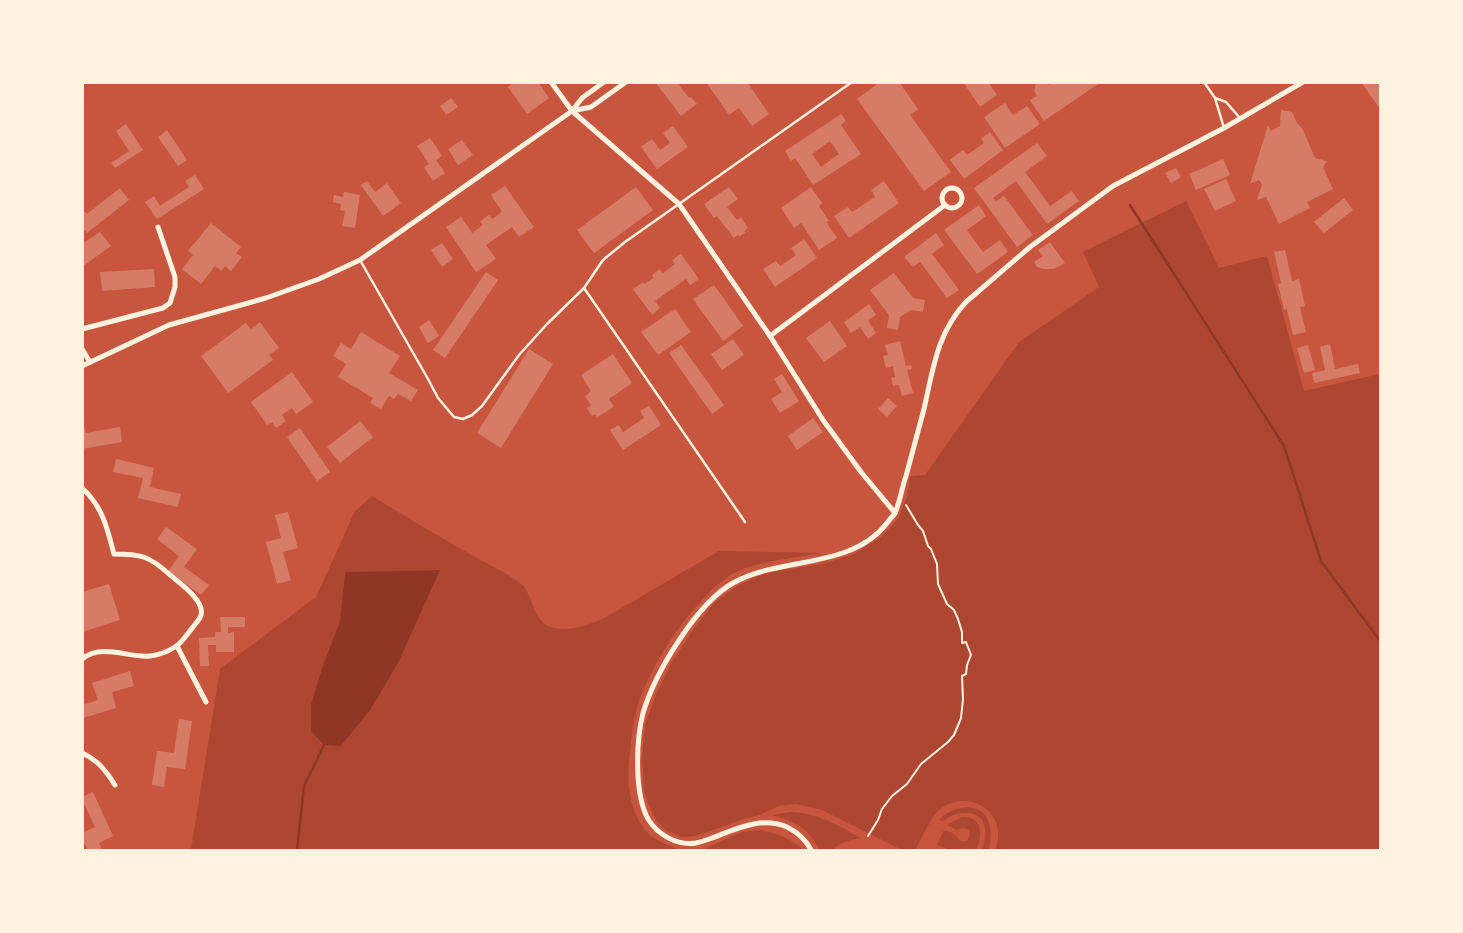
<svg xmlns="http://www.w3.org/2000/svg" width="1463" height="933" viewBox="0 0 1463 933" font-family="'Fira Sans Condensed',sans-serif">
  <rect width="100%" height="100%" fill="#c8553d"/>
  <g fill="#ae4732" fill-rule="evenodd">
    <path d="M1186,201L1219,268L1267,256L1304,391L1380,374V850H996C998,840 1000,830 995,820C986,801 959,795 942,808C931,815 922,839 915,850H902L822,810L796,804L779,806L759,815L741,820L696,836L682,837L667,831L656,820L648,803L644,790L642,759L645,725L656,694L672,662L695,627L714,603L737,586L758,576L777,571L823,564L854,554L881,537L898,519L907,497L910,476L925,475L1019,342L1099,287L1083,252Z"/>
    <path d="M372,496C406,517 440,537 475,557C490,565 507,573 521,584C533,593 532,621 551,627C568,633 590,625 606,617L719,551L821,553C795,558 750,562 729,576C691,603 650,664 637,708C632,726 631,743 629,761C627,786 630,816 650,835C659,842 670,846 681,850H191L220,669L316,597L355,511ZM439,570L398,663L371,709L341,746L311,731V704L322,668L340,621L345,572Z"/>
    <path d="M968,807C992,810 993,831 989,850H982C988,834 988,811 964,813C956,813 949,816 943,822L939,820C947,811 957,808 968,807Z"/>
    <path d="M791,812C819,814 837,824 861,838C849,840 841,842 832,850H820C807,827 796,822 771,815Z"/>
    <path d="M962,817C983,816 983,836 976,850H950L937,845L944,830C947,831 952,832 955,835C960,839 959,843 967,841L970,834L968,829L962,828L957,830L947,825Z"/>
    <path d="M760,830C776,833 793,838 803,850H690L704,849L742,832Z"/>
  </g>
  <polygon fill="#8f3625" points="440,570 398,663 371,709 341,746 324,745 311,731 311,704 322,668 340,621 345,572"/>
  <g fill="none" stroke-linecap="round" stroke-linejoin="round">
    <g stroke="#8f3625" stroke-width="2.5">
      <polyline points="1130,205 1284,446 1321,561 1380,641"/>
      <polyline points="297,850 304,786 324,745"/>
    </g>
  </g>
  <g fill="#d67c66" fill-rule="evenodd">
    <polygon points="514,82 538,82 549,98 527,114 508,87"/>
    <polygon points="655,82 682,82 679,85 689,98 691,97 697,104 681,116"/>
    <polygon points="706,82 747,82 769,114 752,126 739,108 729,115"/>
    <polygon points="880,82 899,82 918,109 910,115 951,172 924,191 857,99"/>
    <polygon points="963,82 988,82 997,95 980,107"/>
    <polygon points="1036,82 1047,82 1049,85 1053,82 1101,82 1044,121 1030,100 1037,96 1034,91"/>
    <polygon points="1361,82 1380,82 1380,109"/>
    <polygon points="451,98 458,107 446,115 440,106"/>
    <polygon points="1005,103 1013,115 1027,106 1040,124 1005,148 984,117"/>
    <polygon points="1281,110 1292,112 1297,123 1303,130 1315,158 1327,161 1323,167 1333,189 1307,202 1310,208 1279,224 1266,197 1257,200 1262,185 1259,180 1250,184 1268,125 1271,131 1280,126"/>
    <path d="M841,114L846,121L841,125L861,154L813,185L795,158L791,161L785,151ZM830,141L839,154L821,167L812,154Z"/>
    <polygon points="126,124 143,150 115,168 111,163 129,151 116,131"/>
    <polygon points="673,126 688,147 657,169 641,147 652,139 660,150 670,143 663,133"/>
    <polygon points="167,130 187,160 178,166 158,137"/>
    <polygon points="990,132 1003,150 964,179 950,160 963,150 967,155 984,143 981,139"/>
    <polygon points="430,138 442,156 436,160 445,173 433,181 424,167 429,164 417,146"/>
    <polygon points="462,140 473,155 458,165 448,149"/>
    <polygon points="1037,143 1047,156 1025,172 1050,206 1072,191 1079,201 1047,224 1016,181 993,198 996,201 1004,196 1033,235 1017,247 974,188"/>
    <polygon points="1223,159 1230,175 1196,190 1189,174"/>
    <polygon points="1176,168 1181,177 1171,183 1165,173"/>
    <polygon points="195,175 204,189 157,219 145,202 154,196 160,206 189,187 185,181"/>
    <polygon points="1226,179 1236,201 1215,211 1204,189"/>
    <polygon points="367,181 375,192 387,183 401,203 383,216 361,185"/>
    <polygon points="884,181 899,203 849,238 834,216 848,207 852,212 875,197 871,190"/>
    <polygon points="505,186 534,227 519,237 512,227 486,245 496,259 476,272 446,227 461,217 472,233 483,225 480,221 489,215 492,219 502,212 491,195"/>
    <polygon points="636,187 653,210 594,253 577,230"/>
    <polygon points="729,187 738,199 727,207 737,220 741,217 748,228 744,231 745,233 739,237 738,235 734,238 717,216 714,218 704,204"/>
    <polygon points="811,187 822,203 819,206 829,221 826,222 837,238 819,250 801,223 794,228 781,208"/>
    <polygon points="120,188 129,200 87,233 82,227 82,209 87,214"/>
    <polygon points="344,192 360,195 355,228 342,226 345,211 340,210 341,204 333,202 334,195 343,197"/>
    <polygon points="1344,198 1353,210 1324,233 1314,222"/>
    <polygon points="979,205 986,216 967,230 983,252 1000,240 1008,252 977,274 944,230"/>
    <polygon points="211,223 241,247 236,253 242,257 231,271 225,266 221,271 215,266 201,284 182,269 193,255 188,251"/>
    <polygon points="100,232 111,246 82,267 82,244"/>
    <polygon points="936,233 944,245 932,254 959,290 947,298 920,262 913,267 904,257"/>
    <polygon points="804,239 817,258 775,287 763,269 776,261 780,266 796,255 791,248"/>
    <polygon points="1050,242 1065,263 1054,269 1043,269 1037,267 1034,262 1043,256 1038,250"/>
    <polygon points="442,243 453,259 442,267 431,250"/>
    <polygon points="1285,250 1292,281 1299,279 1305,306 1300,307 1306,332 1293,335 1287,309 1284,310 1278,284 1281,283 1274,252"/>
    <polygon points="681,254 699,279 690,285 686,279 655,301 660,308 652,315 633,289 643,282 644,284 654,278 652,275 660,269 663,273 675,264 672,260"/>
    <polygon points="154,269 155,287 102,291 100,272"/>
    <polygon points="486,272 498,280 445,358 433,350"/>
    <polygon points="894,273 913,298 925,300 923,312 911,310 900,317 898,330 887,328 889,315 870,290"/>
    <polygon points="714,285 743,326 723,341 693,299"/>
    <polygon points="869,304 876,315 868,320 876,333 868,339 860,327 851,333 844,322"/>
    <polygon points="675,309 691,332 658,355 641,332"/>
    <polygon points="429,320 439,336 428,343 419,327"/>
    <polygon points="830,321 847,346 824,362 806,338"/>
    <polygon points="260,322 279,348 269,355 273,360 228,393 201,356 246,323 251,329"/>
    <polygon points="361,332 400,356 389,373 418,390 411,401 398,394 394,399 389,396 381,409 370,403 373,398 338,377 346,364 333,356 341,343 351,349"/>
    <polygon points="733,339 744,355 722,370 711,354"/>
    <polygon points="900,341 906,366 911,365 912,369 907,370 913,393 902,396 899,385 893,386 891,378 895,377 893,366 886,368 883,356 888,355 885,345"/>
    <polygon points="1330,344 1335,369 1358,364 1360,373 1314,383 1312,373 1325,370 1320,347"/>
    <polygon points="681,345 724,405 712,414 669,353"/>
    <polygon points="1308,345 1315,370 1304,373 1297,348"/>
    <polygon points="529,349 553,364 501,448 477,433"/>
    <polygon points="613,354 632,383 609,399 614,407 597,417 595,414 592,416 587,408 591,405 585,396 591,391 581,375"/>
    <polygon points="292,372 313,402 296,414 292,408 282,415 286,421 276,428 272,422 267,425 251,402"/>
    <polygon points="782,374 799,401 780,413 771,399 782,392 774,379"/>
    <polygon points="888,398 897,406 887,417 878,409"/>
    <polygon points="649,406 661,425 623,450 610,430 619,425 623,432 644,418 640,411"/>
    <polygon points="82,418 86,433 120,427 122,442 82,449"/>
    <polygon points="813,418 823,432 797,450 788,436"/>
    <polygon points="360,421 373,437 340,463 327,447"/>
    <polygon points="300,428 330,472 317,481 287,437"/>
    <polygon points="116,459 154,468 150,487 181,494 178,507 138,498 143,478 113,472"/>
    <polygon points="288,512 298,548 283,552 291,580 277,584 266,542 281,538 275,515"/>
    <polygon points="166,527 197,549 184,567 209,585 201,595 168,571 179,556 157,539"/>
    <polygon points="109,584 120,620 82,632 82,592"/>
    <polygon points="220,617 245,617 245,627 228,627 228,633 234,632 234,652 216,652 216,645 208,645 209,666 200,666 199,638 215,637 215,632 221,632"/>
    <polygon points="130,671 134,686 112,692 116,708 83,718 82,705 98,700 92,683"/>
    <polygon points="179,719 192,721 185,769 167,767 164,787 152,785 157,751 174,753"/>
    <polygon points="93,792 113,836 99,843 102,850 88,850 82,839 82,833 95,827 82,799 82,797"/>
  </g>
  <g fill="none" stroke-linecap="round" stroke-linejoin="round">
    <polyline stroke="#fff3e0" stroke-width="2" points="868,836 878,820 882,809 892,796 907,784 921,764 948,742 954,735 961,718 963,699 962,676 966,674 967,665 971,655 966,642 962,643 962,632 958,619 954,610 947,604 938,584 937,564 931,549 928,546 923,531 918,525 906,505"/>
    <g stroke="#fff3e0" stroke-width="2.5">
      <polyline points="1204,82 1215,98 1224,128"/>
      <polyline points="1215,98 1226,102 1240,118"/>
      <polyline points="360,260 428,379 438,398 454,417 463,419 472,415 482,406 519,355 547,324 584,288 603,260 625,242 852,82"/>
      <polyline points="584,288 745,522"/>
    </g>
    <g stroke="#fff3e0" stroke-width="5">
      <polyline points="551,82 572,111 679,204 770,336 823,420 861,472 895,513"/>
      <polyline points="572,111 591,107 626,82"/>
      <circle cx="952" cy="198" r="10"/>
      <polyline points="82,329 163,308 170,303 175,287 175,277 158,227"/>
      <polyline points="770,336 945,205"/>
      <polyline points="82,349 90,362"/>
      <polyline points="82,366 169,325 266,298 319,279 360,260 572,111 582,98 604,82"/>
      <path d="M82,488C103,507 107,528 114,554C141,554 149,556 169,574C179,583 205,600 201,615C200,619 196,623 193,627C187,634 182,643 175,647C167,652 159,655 150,656C128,658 102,643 82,659"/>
      <polyline points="177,646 206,702"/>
      <path d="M82,753C98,760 106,771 115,785"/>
      <path d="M811,850C806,840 797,832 787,827C761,816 736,829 712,838C707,840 701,842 696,843C677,846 658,835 648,819C634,793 636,741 643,713C655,673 696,604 733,583C780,556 851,570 887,523C889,520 893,516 895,513C900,502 902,487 906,476C912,453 918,431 924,409C933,369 937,333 966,302L1030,247L1113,186L1224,128L1303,82"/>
    </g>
  </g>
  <rect width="1463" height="933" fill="none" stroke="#fff3e0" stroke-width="168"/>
</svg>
